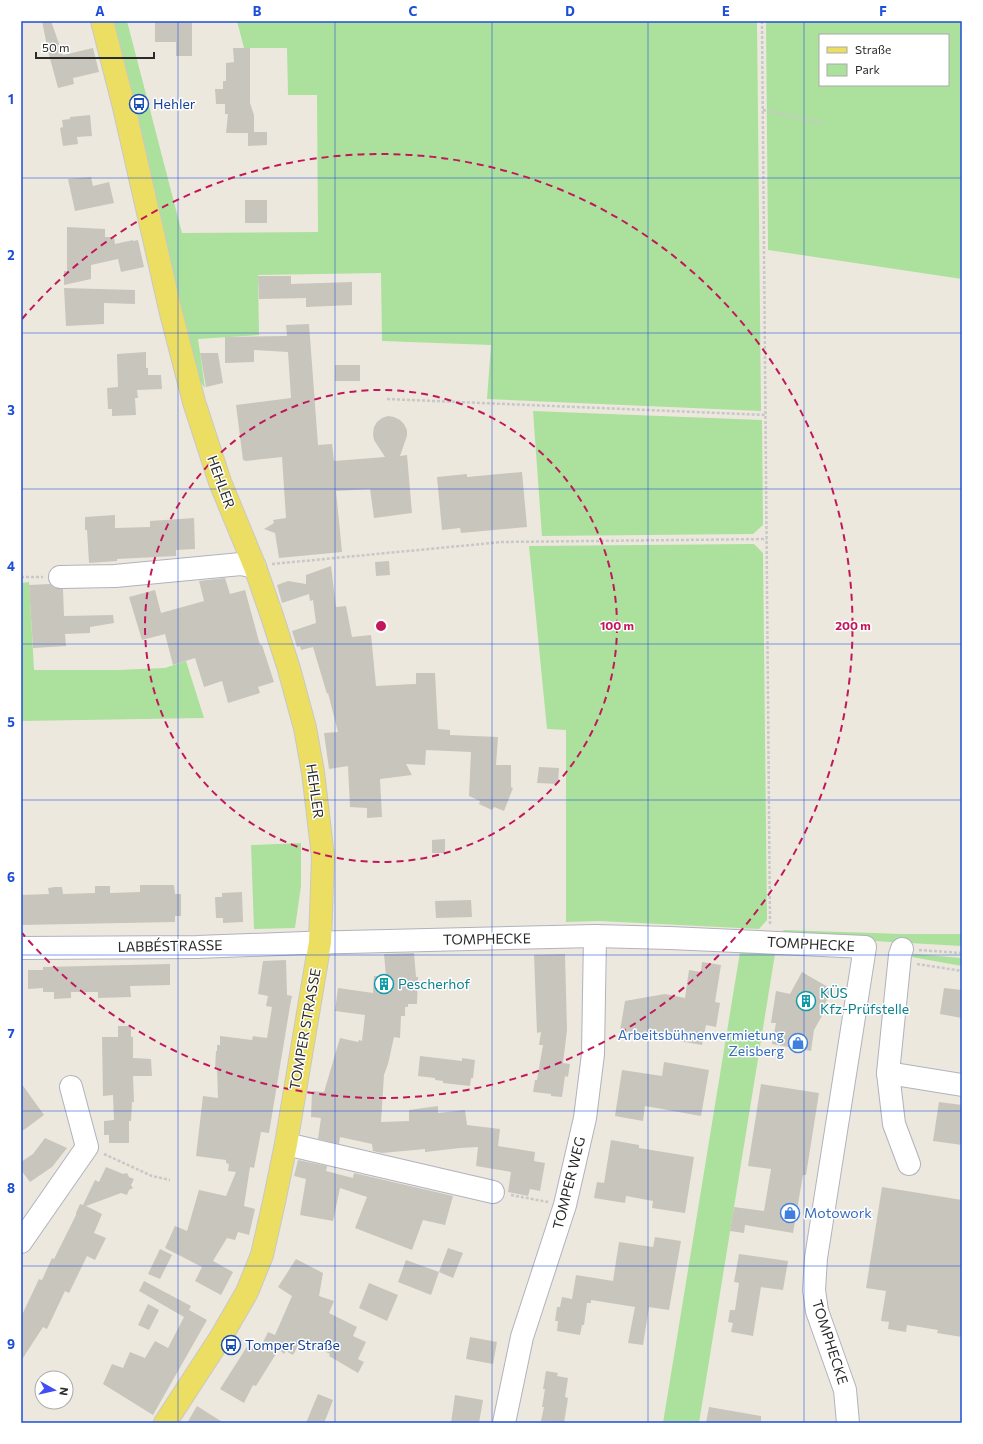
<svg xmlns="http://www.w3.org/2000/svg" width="983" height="1444" viewBox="0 0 983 1444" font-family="Commissioner,sans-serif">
  <rect width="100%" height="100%" fill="#ede8de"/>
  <g fill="#abe19c" fill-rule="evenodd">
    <polygon points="108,21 127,21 182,233 318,232 317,95 288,95 287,48 244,48 237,21 757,21 761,411 487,399 491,345 382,341 381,273 258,275 259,335 198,339 205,388 201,383 182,333"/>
    <path d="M766,21H962V279L768,250ZM820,35H948V85H820Z"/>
    <polygon points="533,411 762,420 763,525 753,534 542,536"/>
    <polygon points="754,544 763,553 767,920 759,929 600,921 566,922 566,730 547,729 529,546"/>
    <polygon points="29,582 34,670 118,670 165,668 186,661 204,718 21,721 21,583"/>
    <polygon points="301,843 301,886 295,928 254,929 251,845"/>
    <polygon points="783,930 903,934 962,934 962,946 786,936"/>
    <polygon points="740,952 775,954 699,1423 663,1423"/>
    <polygon points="914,954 962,958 962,966 912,957"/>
  </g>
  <g fill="#c8c5bd">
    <polygon points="42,21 51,21 63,55 93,48 99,72 73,78 74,84 58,88 48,51"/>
    <polygon points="155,21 192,21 192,56 176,56 176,42 155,42"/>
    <polygon points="233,48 250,48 250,103 254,115 254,132 267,132 267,145 248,146 248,133 226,133 228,114 225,114 225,104 216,104 215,89 223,89 223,81 226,81 226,63 234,62"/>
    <polygon points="90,115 92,136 77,137 78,144 63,146 60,128 63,127 62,120 70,119 70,117"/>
    <polygon points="91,177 93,186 109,182 114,203 75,211 68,179"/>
    <rect x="245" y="200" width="22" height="23"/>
    <polygon points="67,227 105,229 105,237 114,237 115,244 133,240 133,241 138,240 144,267 121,272 118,259 91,265 91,279 64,285 64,271 67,271"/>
    <polygon points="258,276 291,276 291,284 352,282 352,305 306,307 306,298 259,299"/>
    <polygon points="64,288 135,290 135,304 104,303 104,324 66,326"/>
    <polygon points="309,324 318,445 332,444 334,461 385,457 374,440 373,434 374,427 377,422 382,418 388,416 394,417 400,420 404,424 407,430 407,436 400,456 407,455 412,513 374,518 370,489 336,491 342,552 279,558 275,533 264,529 274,523 273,520 286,518 282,457 246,461 243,460 236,405 291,398 288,352 254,350 254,362 225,363 225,337 287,336 286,325"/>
    <polygon points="146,352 146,368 148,368 148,375 161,375 162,389 137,390 138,398 135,398 136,415 112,416 112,409 108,409 107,388 118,387 117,354"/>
    <polygon points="200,353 218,353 223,383 206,387"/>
    <rect x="335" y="365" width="25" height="16"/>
    <polygon points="522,472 527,527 461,533 460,528 442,530 437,477 467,474 467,477"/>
    <polygon points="115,515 115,528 150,527 150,521 194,518 195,549 176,550 176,556 117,559 117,561 89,563 87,530 85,530 85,517"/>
    <polygon points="389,561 390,575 376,576 375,562"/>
    <polygon points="331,566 336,607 346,606 352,637 371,635 376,686 413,684 416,684 416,673 435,673 438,729 450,730 450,735 498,737 496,765 511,765 511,787 513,788 504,811 494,807 492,810 479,804 480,801 469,796 471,752 426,750 425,765 406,764 412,775 380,779 382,817 367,818 367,808 350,807 348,766 329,769 324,733 338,732 328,693 327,694 313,647 301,650 300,646 297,647 292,631 316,623 313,600 310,601 309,594 282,603 277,585 288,581 306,584 306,575"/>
    <polygon points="225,578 230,594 245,590 260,645 262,645 274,682 258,687 260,693 228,703 222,681 204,687 195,658 173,665 165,634 142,640 129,597 155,590 161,613 204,601 199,581"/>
    <polygon points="50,584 54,588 63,589 64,616 113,615 114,623 90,627 90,633 65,634 66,646 33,648 29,585"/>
    <polygon points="539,767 559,768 558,784 537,783"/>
    <polygon points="445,839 445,853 432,853 432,840"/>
    <polygon points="140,885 174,885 175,894 181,894 181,916 175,916 175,922 21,925 21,895 49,894 48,888 55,887 62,887 63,894 95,893 95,886 110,886 110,893 140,892"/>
    <polygon points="242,892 243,922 223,923 223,918 216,918 215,897 222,897 222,893"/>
    <polygon points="471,900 472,917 436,918 435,901"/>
    <polygon points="414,953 416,977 418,977 417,1004 408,1004 408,1007 405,1007 405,1016 401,1016 400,1038 394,1037 388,1064 384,1075 381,1122 409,1121 409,1110 438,1106 438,1113 465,1110 467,1125 500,1129 498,1146 535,1152 534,1161 545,1163 540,1191 530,1189 528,1196 508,1192 511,1172 476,1166 478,1147 460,1148 425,1152 425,1149 382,1153 373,1151 372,1144 340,1137 339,1144 318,1139 321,1118 311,1117 312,1091 324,1092 340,1038 358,1042 359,1040 362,1041 365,1015 335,1011 338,988 373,993 374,976 386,976 384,954"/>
    <polygon points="565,954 567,1030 563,1063 570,1064 568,1077 565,1076 562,1097 551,1096 551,1094 533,1092 535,1080 537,1080 543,1045 539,1045 541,1032 537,1033 534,955"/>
    <polygon points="286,960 287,995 292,996 290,1006 269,1133 261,1132 254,1168 250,1167 244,1206 255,1209 249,1235 238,1232 235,1240 227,1238 213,1261 233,1272 221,1295 195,1281 202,1267 165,1248 175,1226 187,1231 199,1190 226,1196 236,1172 228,1171 229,1164 226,1163 226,1160 196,1156 203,1096 218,1098 217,1069 215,1069 216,1051 217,1051 217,1045 220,1045 220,1036 252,1040 253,1036 267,1038 272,1007 266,1006 268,996 258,994 263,961"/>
    <polygon points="702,962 721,965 715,1002 720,1003 716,1027 706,1025 702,1045 620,1031 625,1001 665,994 685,998 689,970 701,972"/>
    <polygon points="170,964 170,985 130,986 131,997 98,998 98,992 71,992 71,998 54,999 54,992 43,992 43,988 28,989 28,970 43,970 43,967"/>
    <polygon points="802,972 833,990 820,1012 823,1014 814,1030 811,1051 772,1044 776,1023 771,1023 776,991 790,994"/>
    <polygon points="944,988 962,990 962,1018 940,1014"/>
    <polygon points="118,1026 131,1026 131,1037 133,1037 133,1058 151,1059 152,1076 133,1076 134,1102 132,1102 131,1121 129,1121 129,1143 109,1143 109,1135 104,1135 104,1121 114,1120 113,1095 103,1096 102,1037 118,1037"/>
    <polygon points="420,1056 462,1061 462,1058 475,1060 473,1078 471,1078 470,1086 443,1083 443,1081 435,1080 435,1078 418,1076"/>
    <polygon points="664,1062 709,1070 701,1116 645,1106 643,1121 615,1116 622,1070 662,1076"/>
    <polygon points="21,1083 44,1115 21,1132"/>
    <polygon points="761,1084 819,1093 806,1175 803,1175 793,1233 745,1225 744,1233 730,1231 734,1207 764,1211 771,1169 748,1166"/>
    <polygon points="939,1102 962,1105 962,1145 933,1141"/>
    <polygon points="45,1138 67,1148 52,1167 30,1182 21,1170 21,1162 33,1154"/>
    <polygon points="611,1140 639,1145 639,1148 694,1157 685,1213 652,1208 653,1201 626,1196 625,1203 594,1198 597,1182 604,1183"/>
    <polygon points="298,1160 327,1166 326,1171 353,1178 354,1173 453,1196 445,1225 423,1220 412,1250 355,1228 367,1197 340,1188 333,1221 300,1215 306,1179 294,1176"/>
    <polygon points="106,1167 123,1174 127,1173 129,1177 134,1179 131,1185 133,1188 129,1190 127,1195 121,1193 86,1206 102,1214 94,1233 106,1238 95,1260 87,1256 69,1293 65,1291 47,1329 43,1327 21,1361 21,1317 39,1279 42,1280 52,1258 54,1259 76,1215 76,1213 80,1204 83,1205 95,1180 99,1182"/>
    <polygon points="882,1187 962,1200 962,1337 937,1333 938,1330 907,1325 906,1332 888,1329 889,1322 881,1321 886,1291 866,1288"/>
    <polygon points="655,1237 681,1241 669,1310 649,1307 643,1345 628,1343 635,1307 591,1300 591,1303 587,1303 584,1325 582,1325 580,1335 557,1331 558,1321 555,1321 557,1307 560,1307 562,1297 572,1299 576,1275 613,1281 619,1242 653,1247"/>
    <polygon points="448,1248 463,1253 453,1278 439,1272"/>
    <polygon points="160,1249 172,1255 160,1279 148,1274"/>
    <polygon points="739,1254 788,1261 783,1290 761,1287 753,1336 731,1332 733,1323 728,1322 730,1310 735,1310 739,1283 734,1282"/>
    <polygon points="296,1259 323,1273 319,1296 334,1301 329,1313 357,1327 353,1336 366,1342 358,1359 364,1362 358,1373 329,1356 330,1354 301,1340 293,1355 286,1351 284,1354 279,1349 256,1386 253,1385 244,1403 220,1389 248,1345 258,1352 268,1332 275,1335 292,1296 278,1287"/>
    <polygon points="406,1260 439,1272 431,1295 398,1282"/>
    <polygon points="144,1281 191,1306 189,1310 207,1320 153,1415 103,1384 112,1364 123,1368 130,1352 145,1358 155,1341 168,1348 184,1317 139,1291"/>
    <polygon points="369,1283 398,1295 387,1321 359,1308"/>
    <polygon points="148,1304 159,1310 149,1330 138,1325"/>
    <polygon points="470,1337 497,1342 493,1364 466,1359"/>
    <polygon points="546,1371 558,1373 557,1376 568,1378 565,1397 568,1398 564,1423 541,1421 544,1407 542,1407 545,1389 543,1389"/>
    <polygon points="318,1394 333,1400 330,1408 324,1423 306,1423"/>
    <polygon points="455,1395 483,1400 479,1423 451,1423"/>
    <polygon points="197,1406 224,1423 187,1423"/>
    <polygon points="709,1407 761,1416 761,1423 706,1423"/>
  </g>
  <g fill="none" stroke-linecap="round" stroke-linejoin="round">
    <g stroke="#b1b2be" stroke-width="24">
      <g id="minor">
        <polyline points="60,577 115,576 241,564 255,567"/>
        <polyline points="21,948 197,947 305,943 595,936 670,938 865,947 816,1258 814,1290 817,1311 845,1390 848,1423"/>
        <polyline points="902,949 900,955 888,1073 894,1124 909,1164"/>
        <polyline points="888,1073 962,1085"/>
        <polyline points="286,1144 493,1192"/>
        <polyline points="21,1242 87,1147 71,1087"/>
        <polyline points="504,1423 522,1337 565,1205 585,1118 593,1054 595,936"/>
      </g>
    </g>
    <g stroke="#c8c8c8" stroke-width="24">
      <polyline id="major" points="102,21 124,107 171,313 194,402 220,482 255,567 271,613 289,669 305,728 313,772 323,857 320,942 286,1144 274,1202 262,1255 247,1292 221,1337 165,1423"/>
    </g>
    <g stroke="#c8c8c8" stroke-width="2.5" stroke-dasharray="3 2" stroke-linecap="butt">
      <polyline points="762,21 770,924"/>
      <polyline points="763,110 823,123"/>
      <polyline points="387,399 766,415"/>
      <polyline points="272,564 502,542 767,539"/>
      <polyline points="21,577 43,577"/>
      <polyline points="919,950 962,953"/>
      <polyline points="917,964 962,971"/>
      <polyline points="104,1154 152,1176 170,1180"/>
      <polyline points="511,1195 548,1202"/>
    </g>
    <use href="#minor" stroke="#fff" stroke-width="22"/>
    <use href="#major" stroke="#ecde63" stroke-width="22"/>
  </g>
  <path fill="none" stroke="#1d4ed8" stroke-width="1" stroke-opacity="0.55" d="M178,21V1423M335,21V1423M492,21V1423M648,21V1423M804,21V1423M21,178H962M21,333H962M21,489H962M21,644H962M21,800H962M21,955H962M21,1111H962M21,1266H962"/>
  <g fill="none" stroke="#c2185b" stroke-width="2" stroke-dasharray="7 5">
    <circle cx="381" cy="626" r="236"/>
    <path d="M22 319A472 472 0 1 1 22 933"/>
  </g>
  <defs>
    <g id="bus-ring" transform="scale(1)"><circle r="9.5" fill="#fff" stroke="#1a4fb4" stroke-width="1.5"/><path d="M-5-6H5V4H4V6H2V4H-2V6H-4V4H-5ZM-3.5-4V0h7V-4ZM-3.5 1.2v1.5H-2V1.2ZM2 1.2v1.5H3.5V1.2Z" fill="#1a4fb4"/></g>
    <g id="building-ring" transform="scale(1)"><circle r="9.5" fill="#fff" stroke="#0f9aa8" stroke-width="1.5"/><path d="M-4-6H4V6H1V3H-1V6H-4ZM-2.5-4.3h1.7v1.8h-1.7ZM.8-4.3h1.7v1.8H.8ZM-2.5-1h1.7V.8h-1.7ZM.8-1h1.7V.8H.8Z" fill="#0f9aa8"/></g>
    <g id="shop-ring" transform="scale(1)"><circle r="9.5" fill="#fff" stroke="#3f7fe0" stroke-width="1.5"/><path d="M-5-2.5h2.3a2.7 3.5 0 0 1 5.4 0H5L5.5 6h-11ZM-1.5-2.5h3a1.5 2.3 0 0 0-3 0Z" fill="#3f7fe0"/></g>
  </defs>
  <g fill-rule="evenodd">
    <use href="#bus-ring" x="139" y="104"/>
    <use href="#building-ring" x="384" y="984"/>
    <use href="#building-ring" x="806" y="1001"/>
    <use href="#shop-ring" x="798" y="1043"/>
    <use href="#shop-ring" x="790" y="1213"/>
    <use href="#bus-ring" x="231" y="1345"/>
  </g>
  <g text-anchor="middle" stroke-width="3" stroke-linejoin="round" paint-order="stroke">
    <g font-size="14" fill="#164399" stroke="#fff" text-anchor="start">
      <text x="153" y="109">Hehler</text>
      <text x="245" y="1350">Tomper Straße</text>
    </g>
    <g font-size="14" fill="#2b2b2b" stroke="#fff">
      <text transform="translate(221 482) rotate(70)" y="5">HEHLER</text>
      <text transform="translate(315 791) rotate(82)" y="5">HEHLER</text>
      <text transform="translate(487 939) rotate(-1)" y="5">TOMPHECKE</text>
      <text transform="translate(811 944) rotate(3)" y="5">TOMPHECKE</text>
      <text transform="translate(170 946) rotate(-1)" y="5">LABBÉSTRASSE</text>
      <text transform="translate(305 1029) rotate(-80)" y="5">TOMPER STRASSE</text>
      <text transform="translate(569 1183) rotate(-76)" y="5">TOMPER WEG</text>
      <text transform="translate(830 1342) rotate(72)" y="5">TOMPHECKE</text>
    </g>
    <g font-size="14" fill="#0d838f" stroke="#fff" text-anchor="start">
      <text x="398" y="989">Pescherhof</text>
      <text x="820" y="998">KÜS<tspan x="820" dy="16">Kfz-Prüfstelle</tspan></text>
    </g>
    <g font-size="14" fill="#366cbe" stroke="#fff" text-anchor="end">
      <text x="784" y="1040">Arbeitsbühnenvermietung<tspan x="784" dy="16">Zeisberg</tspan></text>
      <text x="804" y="1218" text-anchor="start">Motowork</text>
    </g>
  </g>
  <circle cx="381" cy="626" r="6" fill="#c2185b" stroke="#fff" stroke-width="2"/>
  <g font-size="12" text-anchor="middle" font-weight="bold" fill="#c2185b" stroke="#fff" stroke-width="3" stroke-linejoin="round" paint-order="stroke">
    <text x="617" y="630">100 m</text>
    <text x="853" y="630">200 m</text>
  </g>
  <rect width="983" height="1444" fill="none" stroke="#ffffff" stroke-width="44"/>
  <rect x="819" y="34" width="130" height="52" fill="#ffffff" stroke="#aaaaaa"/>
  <rect x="827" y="47" width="20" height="6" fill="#ecde63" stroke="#aaaaaa"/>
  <text x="855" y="54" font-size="12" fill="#2b2b2b">Straße</text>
  <rect x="827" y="64" width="20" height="12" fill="#abe19c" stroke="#aaaaaa"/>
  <text x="855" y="74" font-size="12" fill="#2b2b2b">Park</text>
  <g transform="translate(54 1390) rotate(98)"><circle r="19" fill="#ffffff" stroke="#aaaaaa"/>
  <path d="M0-3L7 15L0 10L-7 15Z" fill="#434df4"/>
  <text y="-6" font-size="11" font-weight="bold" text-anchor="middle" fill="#2b2b2b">N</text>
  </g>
  <path d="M36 52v6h118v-6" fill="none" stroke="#2b2b2b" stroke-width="2"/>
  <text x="42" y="52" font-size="12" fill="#2b2b2b" stroke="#ffffff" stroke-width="3" paint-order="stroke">50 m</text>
  <rect x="22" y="22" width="939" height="1400" fill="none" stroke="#1d4ed8" stroke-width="1.5"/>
  <g font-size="13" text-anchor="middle" font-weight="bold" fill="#1d4ed8">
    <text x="100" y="16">A</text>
    <text x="257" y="16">B</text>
    <text x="413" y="16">C</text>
    <text x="570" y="16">D</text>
    <text x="726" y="16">E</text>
    <text x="883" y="16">F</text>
    <text x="11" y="104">1</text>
    <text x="11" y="260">2</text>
    <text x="11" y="415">3</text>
    <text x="11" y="571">4</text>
    <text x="11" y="727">5</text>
    <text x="11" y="882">6</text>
    <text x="11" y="1038">7</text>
    <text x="11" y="1193">8</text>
    <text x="11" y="1349">9</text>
  </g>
</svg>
